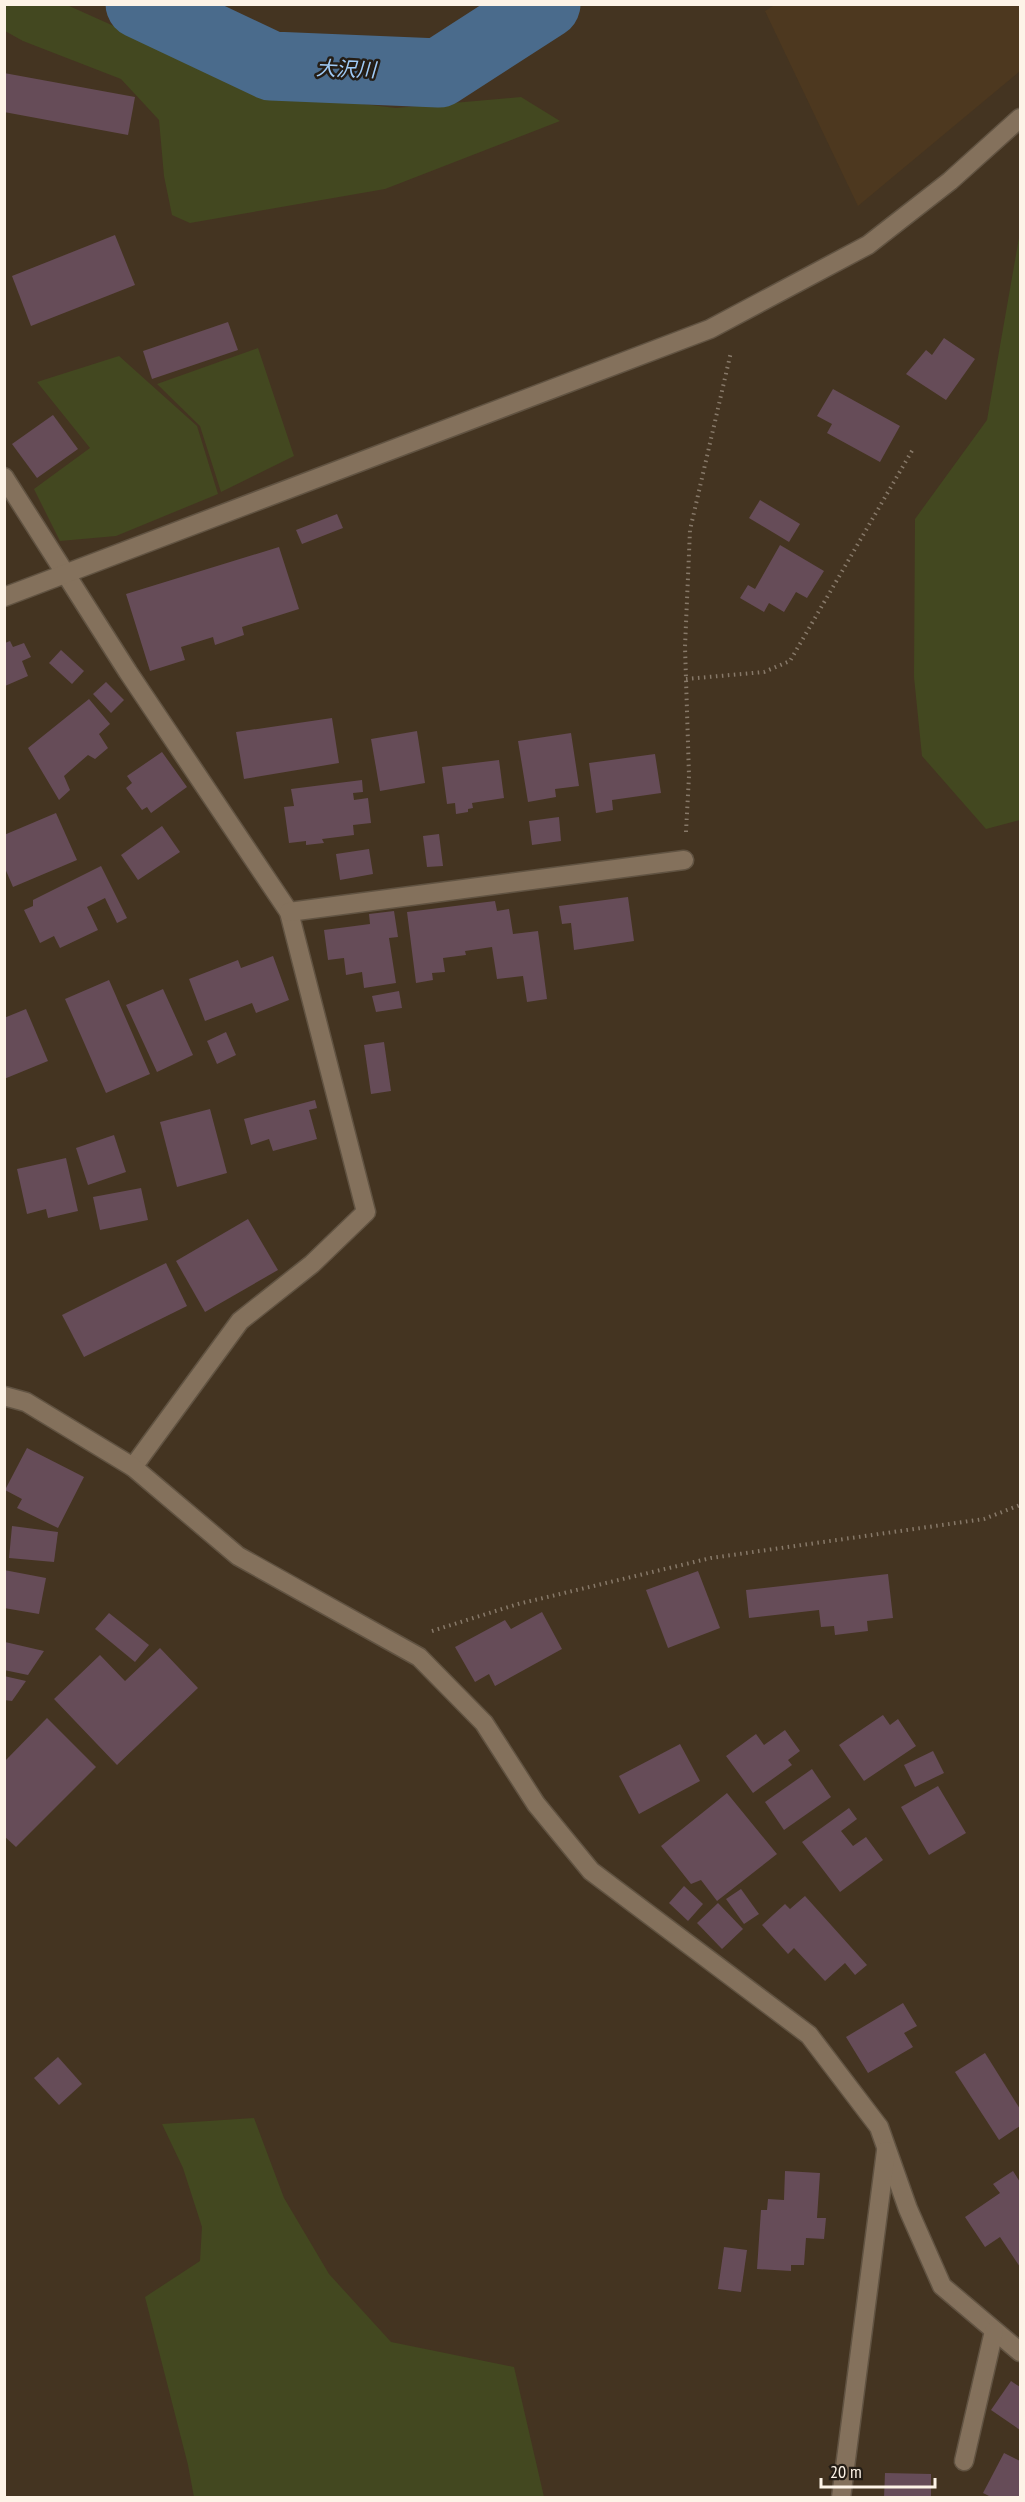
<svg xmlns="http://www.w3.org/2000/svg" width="1025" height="2502" viewBox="0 0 1025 2502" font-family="'PT Sans Narrow','Noto Sans JP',sans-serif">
  <rect width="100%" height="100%" fill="#443421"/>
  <polygon fill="#4d381f" points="776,4 1020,5 1020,71 858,206 765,11"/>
  <g fill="#434820">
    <polygon points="4,5 67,5 261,92 396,108 521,97 560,121 385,189 190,223 172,215 164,176 159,120 121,79 23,41 5,31"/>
    <polygon points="1020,232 1020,820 986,829 922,756 914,677 915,519 987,420"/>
    <polygon points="258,348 294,456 221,492 200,426 157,384"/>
    <polygon points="119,356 197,426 218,494 116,536 60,541 34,489 90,448 37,382"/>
    <polygon points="254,2118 284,2198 329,2274 391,2342 514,2367 544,2497 194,2497 188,2465 145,2297 200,2261 202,2227 183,2168 162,2124"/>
  </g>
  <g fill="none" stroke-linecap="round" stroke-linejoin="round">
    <polyline stroke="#4a6b8c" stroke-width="69" points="140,4 271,66 439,73 546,4"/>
  </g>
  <g fill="#664c58">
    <polygon points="4,73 135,97 128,135 4,112"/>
    <polygon points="115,235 135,285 31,326 12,276"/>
    <polygon points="228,322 238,350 152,379 143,351"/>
    <polygon points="944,338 975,359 946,400 906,374 926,350 932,355"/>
    <polygon points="833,389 900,426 880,462 827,433 832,424 817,416"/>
    <polygon points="53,415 78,449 37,478 12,444"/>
    <polygon points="760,500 800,524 789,542 749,518"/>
    <polygon points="337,514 343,528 302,544 296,530"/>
    <polygon points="780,545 824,571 807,598 796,592 784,612 769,603 764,612 740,598 748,585 755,589"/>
    <polygon points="279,547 299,609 242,627 244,635 215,645 213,637 181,647 185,660 150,671 126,594"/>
    <polygon points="10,641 13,647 24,643 31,657 22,661 28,676 5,686 5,643"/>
    <polygon points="61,650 84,671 72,684 49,663"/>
    <polygon points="106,682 124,700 111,713 93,694"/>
    <polygon points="89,699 110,724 99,734 108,748 95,759 88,755 64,776 70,790 59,800 28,748"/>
    <polygon points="332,718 339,763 244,779 236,732"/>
    <polygon points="417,731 425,783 380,791 371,739"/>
    <polygon points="571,733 579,786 555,789 556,797 528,802 518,741"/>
    <polygon points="162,752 187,787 151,813 147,807 142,810 126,788 132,783 127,776"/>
    <polygon points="655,754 661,793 612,800 613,810 596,813 589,763"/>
    <polygon points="499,760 504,798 472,803 473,808 468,809 468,812 456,814 455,803 447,804 442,767"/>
    <polygon points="362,780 363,792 353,793 354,800 368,798 371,823 353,825 354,835 322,839 324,843 306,845 306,841 289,843 284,807 294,806 291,789"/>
    <polygon points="56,813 77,860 13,887 4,866 4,835"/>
    <polygon points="559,817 561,841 532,845 529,821"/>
    <polygon points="162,826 180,852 138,880 121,855"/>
    <polygon points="439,834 443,866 427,867 423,836"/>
    <polygon points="369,849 373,874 340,880 336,854"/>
    <polygon points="101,866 127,918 117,923 105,898 87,907 98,930 60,948 54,936 40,943 24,910 33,906 33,900"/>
    <polygon points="628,897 634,941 574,950 571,923 562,924 559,906"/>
    <polygon points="495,901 497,911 509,909 513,934 538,931 547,999 527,1002 523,976 497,979 492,947 465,951 466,955 443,958 445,972 432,973 433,980 416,983 407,912"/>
    <polygon points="394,911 398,937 389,938 396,983 364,988 362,972 346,975 344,958 328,960 324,930 370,924 369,914"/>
    <polygon points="273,956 289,1000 256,1013 252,1003 205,1021 189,979 238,960 241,968"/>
    <polygon points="109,980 150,1074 106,1093 65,999"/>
    <polygon points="163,989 193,1055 157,1072 126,1005"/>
    <polygon points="399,991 402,1008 376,1012 372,996"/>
    <polygon points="26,1009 48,1061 4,1079 4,1018"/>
    <polygon points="226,1032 236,1055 217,1064 207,1041"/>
    <polygon points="384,1042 391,1091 371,1094 364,1045"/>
    <polygon points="315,1100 317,1108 309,1110 317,1139 273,1151 269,1139 251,1145 244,1119"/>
    <polygon points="210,1109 227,1173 177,1187 160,1122"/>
    <polygon points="114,1135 126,1172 88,1185 76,1148"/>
    <polygon points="66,1158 78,1211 48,1218 46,1209 27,1214 17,1169"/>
    <polygon points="141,1188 148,1220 100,1230 93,1197"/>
    <polygon points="248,1219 278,1270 205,1312 176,1261"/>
    <polygon points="166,1263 187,1306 84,1357 62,1315"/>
    <polygon points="27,1448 84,1477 58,1528 17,1508 22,1499 5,1490"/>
    <polygon points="12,1526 58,1532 54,1562 9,1558"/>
    <polygon points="4,1570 46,1578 39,1614 4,1608"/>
    <polygon points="698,1571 720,1628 668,1648 646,1590"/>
    <polygon points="888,1574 893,1618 867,1621 868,1631 835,1635 834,1626 821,1627 819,1610 749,1618 746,1590"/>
    <polygon points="542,1612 562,1649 495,1686 489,1674 475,1682 455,1647 505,1620 511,1629"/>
    <polygon points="109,1613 149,1645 135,1662 95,1629"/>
    <polygon points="5,1642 44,1651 28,1675 4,1670"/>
    <polygon points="160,1648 198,1688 117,1765 54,1699 100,1655 125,1681"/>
    <polygon points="4,1676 26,1681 12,1701 4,1700"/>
    <polygon points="883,1715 890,1725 898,1719 916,1746 864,1781 839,1745"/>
    <polygon points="47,1718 96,1767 16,1847 4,1836 4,1762"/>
    <polygon points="785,1730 800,1751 788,1760 792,1765 753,1793 726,1756 756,1734 764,1745"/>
    <polygon points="680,1744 700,1781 639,1814 619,1776"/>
    <polygon points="933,1751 944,1773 915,1787 904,1765"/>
    <polygon points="812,1769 831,1797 784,1830 765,1802"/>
    <polygon points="938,1786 966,1833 929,1855 901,1807"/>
    <polygon points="727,1793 777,1854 717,1901 701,1880 691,1884 661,1846"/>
    <polygon points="849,1808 857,1819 841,1831 853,1846 866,1837 883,1860 840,1892 802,1842"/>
    <polygon points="684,1886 703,1904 688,1921 669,1903"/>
    <polygon points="741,1889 759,1914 744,1924 726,1899"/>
    <polygon points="805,1896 867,1965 855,1975 845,1963 825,1981 794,1948 788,1954 762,1925 785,1904 790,1909"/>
    <polygon points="718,1903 743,1929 722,1949 697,1923"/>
    <polygon points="903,2003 917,2026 904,2033 913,2047 868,2073 846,2037"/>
    <polygon points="985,2053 1020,2109 1020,2126 999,2140 955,2072"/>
    <polygon points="58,2057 82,2084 59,2105 34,2078"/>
    <polygon points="785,2171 820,2173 817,2218 826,2218 824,2239 806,2238 804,2265 791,2265 791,2271 757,2269 761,2210 767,2210 768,2199 784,2200"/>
    <polygon points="1013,2171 1020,2182 1020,2267 1000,2237 985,2247 965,2217 1000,2193 993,2184"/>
    <polygon points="724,2247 747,2250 741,2292 718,2289"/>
    <polygon points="1011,2381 1020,2387 1020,2430 991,2410"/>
    <polygon points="1004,2453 1020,2461 1020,2498 993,2498 983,2493"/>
    <polygon points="885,2473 931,2474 931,2498 884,2498"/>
  </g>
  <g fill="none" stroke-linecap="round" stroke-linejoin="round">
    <g stroke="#615342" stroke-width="21">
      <g id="minor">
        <polyline points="4,477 128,672 289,912 366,1212 312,1264 240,1321 133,1467"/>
        <polyline points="4,597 710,329 868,245 950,181 1020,118"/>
        <polyline points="289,912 684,860"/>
        <polyline points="4,1396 26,1402 133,1467 238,1556 419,1657 484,1723 536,1804 591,1871 809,2035 879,2127 908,2209 942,2286 1020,2352"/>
        <polyline points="964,2461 994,2331"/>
        <polyline points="841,2498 886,2151"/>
      </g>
    </g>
    <g stroke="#877969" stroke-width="4" stroke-dasharray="1.5 4.5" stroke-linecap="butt">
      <polyline points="686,679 764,672 790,661 913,449"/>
      <polyline points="686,832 689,776 685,647 690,530 731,352"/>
      <polyline points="432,1631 518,1604 711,1558 984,1519 1020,1505"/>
    </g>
    <use href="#minor" stroke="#84715c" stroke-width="18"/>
  </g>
  <g text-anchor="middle" stroke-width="5" stroke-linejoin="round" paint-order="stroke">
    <g font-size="20" font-style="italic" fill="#a0cbf6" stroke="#241d15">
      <text transform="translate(346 69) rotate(2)" y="7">大沢川</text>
    </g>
  </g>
  <rect width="1025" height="2502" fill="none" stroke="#fdf3e7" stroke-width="12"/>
  <path d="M821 2478v9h114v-9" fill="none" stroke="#fdf3e7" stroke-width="3"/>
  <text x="830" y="2478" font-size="18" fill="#fdf3e7" stroke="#241d15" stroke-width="4.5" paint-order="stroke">20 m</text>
</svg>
